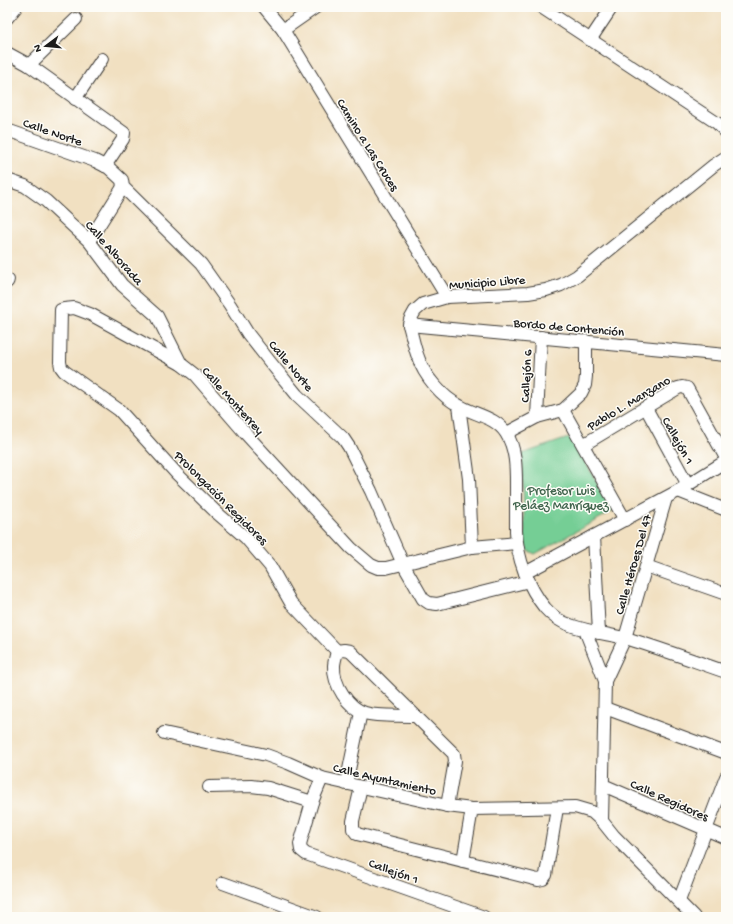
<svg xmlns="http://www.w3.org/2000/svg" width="733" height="924" viewBox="0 0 733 924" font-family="'Gochi Hand',sans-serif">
  <rect width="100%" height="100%" fill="#fdfcf7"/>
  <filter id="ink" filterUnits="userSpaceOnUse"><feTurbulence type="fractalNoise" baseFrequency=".025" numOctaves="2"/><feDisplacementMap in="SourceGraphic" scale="8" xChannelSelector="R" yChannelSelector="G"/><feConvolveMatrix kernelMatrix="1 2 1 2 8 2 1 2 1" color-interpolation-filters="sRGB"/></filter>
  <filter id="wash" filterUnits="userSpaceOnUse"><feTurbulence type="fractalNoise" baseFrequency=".012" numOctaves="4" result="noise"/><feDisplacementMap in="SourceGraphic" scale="16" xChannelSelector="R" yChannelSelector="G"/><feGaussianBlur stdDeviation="0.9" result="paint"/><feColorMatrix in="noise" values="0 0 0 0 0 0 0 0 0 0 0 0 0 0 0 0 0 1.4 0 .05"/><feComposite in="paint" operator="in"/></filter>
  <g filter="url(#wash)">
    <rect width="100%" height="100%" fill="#f1e0c1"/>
    <polygon fill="#74ce95" stroke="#487558" points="571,437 613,511 535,554 525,549 522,454"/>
  </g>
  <g filter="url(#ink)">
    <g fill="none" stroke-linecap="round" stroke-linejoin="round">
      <g stroke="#3c3935" stroke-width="14">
        <g id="minor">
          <polyline points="264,7 283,30 447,297"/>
          <polyline points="541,7 717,123 726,132"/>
          <polyline points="7,18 16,7"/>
          <polyline points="283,30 316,7"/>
          <polyline points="590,40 612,7"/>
          <polyline points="7,53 29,65 124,133 123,139 105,166"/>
          <polyline points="29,65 76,19"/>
          <polyline points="75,99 102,59"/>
          <polyline points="7,130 95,161 109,168 122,180 123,187 201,264 230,305 248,334 270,362 297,395 343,438 349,447 371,491 403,564 423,599 429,603 437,604 529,581"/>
          <path d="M726,157L714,165L577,276L561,285L546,290L528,293L447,297L423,304L415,311L410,320L409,325C412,335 414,347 418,357C424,376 442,397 460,406C475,415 496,417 506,433C517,450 516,472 516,491C516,505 516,518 516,531C517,558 528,587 545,608C552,616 561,622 570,625C589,632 609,634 629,639C662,649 694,661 726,672"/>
          <polyline points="7,180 25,186 46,201 89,241 122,285 157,316 181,364"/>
          <polyline points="89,241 123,187"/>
          <polyline points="7,282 8,280"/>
          <polyline points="409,325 726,355"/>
          <polyline points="459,406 469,479 472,547"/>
          <polyline points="646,408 688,485"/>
          <polyline points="563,410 625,520"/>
          <polyline points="537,417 541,337"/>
          <polyline points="507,433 537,417 563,410 581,393 585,385 586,376 586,341"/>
          <polyline points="583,445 678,388 682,387 687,388 726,458"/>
          <polyline points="678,491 726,510"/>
          <polyline points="594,536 599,633"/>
          <polyline points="646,566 726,594"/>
          <polyline points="525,573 678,491 726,461"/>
          <polyline points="585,630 605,681 602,821"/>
          <path d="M337,651C336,656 334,662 334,666C333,684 348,708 365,713C377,717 401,715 414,716"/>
          <polyline points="605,681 625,638 666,498"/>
          <polyline points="605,708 726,753"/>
          <polyline points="164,733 266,755 288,763 322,778 447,806 472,809 575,807 592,812 602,821 614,836 694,917"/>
          <polyline points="322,778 312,802 300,844 301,850 306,854 484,917"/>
          <polyline points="346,784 361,712"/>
          <polyline points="603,785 726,838"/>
          <polyline points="209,787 251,786 268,788 312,802"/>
          <polyline points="361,787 353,821 353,829 357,834 538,880 543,879 546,875 557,808"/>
          <polyline points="447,806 455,761 454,754 350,651 344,650 337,651 291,603 270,566 246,538 217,513 177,474 119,410 64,371 61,367 60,362 61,310 64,309 74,308 90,314 181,364 195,375 246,434 351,548 371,565 378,568 386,568 472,547 517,543"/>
          <polyline points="463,861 472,809"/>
          <polyline points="223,883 317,917"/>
          <polyline points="679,901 726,777"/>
        </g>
      </g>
      <use href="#minor" stroke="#fff" stroke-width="12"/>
    </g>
  </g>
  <g text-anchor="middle" stroke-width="3" stroke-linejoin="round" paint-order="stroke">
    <g font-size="13" fill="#1c1c1c" stroke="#fdfcf7">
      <text transform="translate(53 131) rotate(19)" y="5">Calle Norte</text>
      <text transform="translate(369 144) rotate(58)" y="5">Camino a Las Cruces</text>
      <text transform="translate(115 252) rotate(49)" y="5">Calle Alborada</text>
      <text transform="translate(487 281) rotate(-4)" y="5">Municipio Libre</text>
      <text transform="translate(569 326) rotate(5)" y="5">Bordo de Contención</text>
      <text transform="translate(292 365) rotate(50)" y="5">Calle Norte</text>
      <text transform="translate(525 376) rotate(-87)" y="5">Callejón 6</text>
      <text transform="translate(234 400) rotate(48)" y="5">Calle Monterrey</text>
      <text transform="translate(628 402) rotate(-31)" y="5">Pablo L. Manzano</text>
      <text transform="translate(679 440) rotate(61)" y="5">Callejón 1</text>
      <text transform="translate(222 497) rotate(45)" y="5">Prolongación Regidores</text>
      <text transform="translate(632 564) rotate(-74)" y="5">Calle Héroes Del 47</text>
      <text transform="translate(385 778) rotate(13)" y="5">Calle Ayuntamiento</text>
      <text transform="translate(670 799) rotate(24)" y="5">Calle Regidores</text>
      <text transform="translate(394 870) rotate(20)" y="5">Callejón 1</text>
    </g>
    <g font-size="13" fill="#3f634c" stroke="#fdfcf7">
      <text x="561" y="494">Profesor Luis<tspan x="561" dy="15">Peláez Manríquez</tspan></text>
    </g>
  </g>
  <rect width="733" height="924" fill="none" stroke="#fdfcf7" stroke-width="24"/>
  <g transform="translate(46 46) rotate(254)" stroke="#fdfcf7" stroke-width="3" paint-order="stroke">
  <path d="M0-3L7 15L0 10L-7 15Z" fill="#1c1c1c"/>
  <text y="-6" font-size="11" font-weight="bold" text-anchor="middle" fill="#1c1c1c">N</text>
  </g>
</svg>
